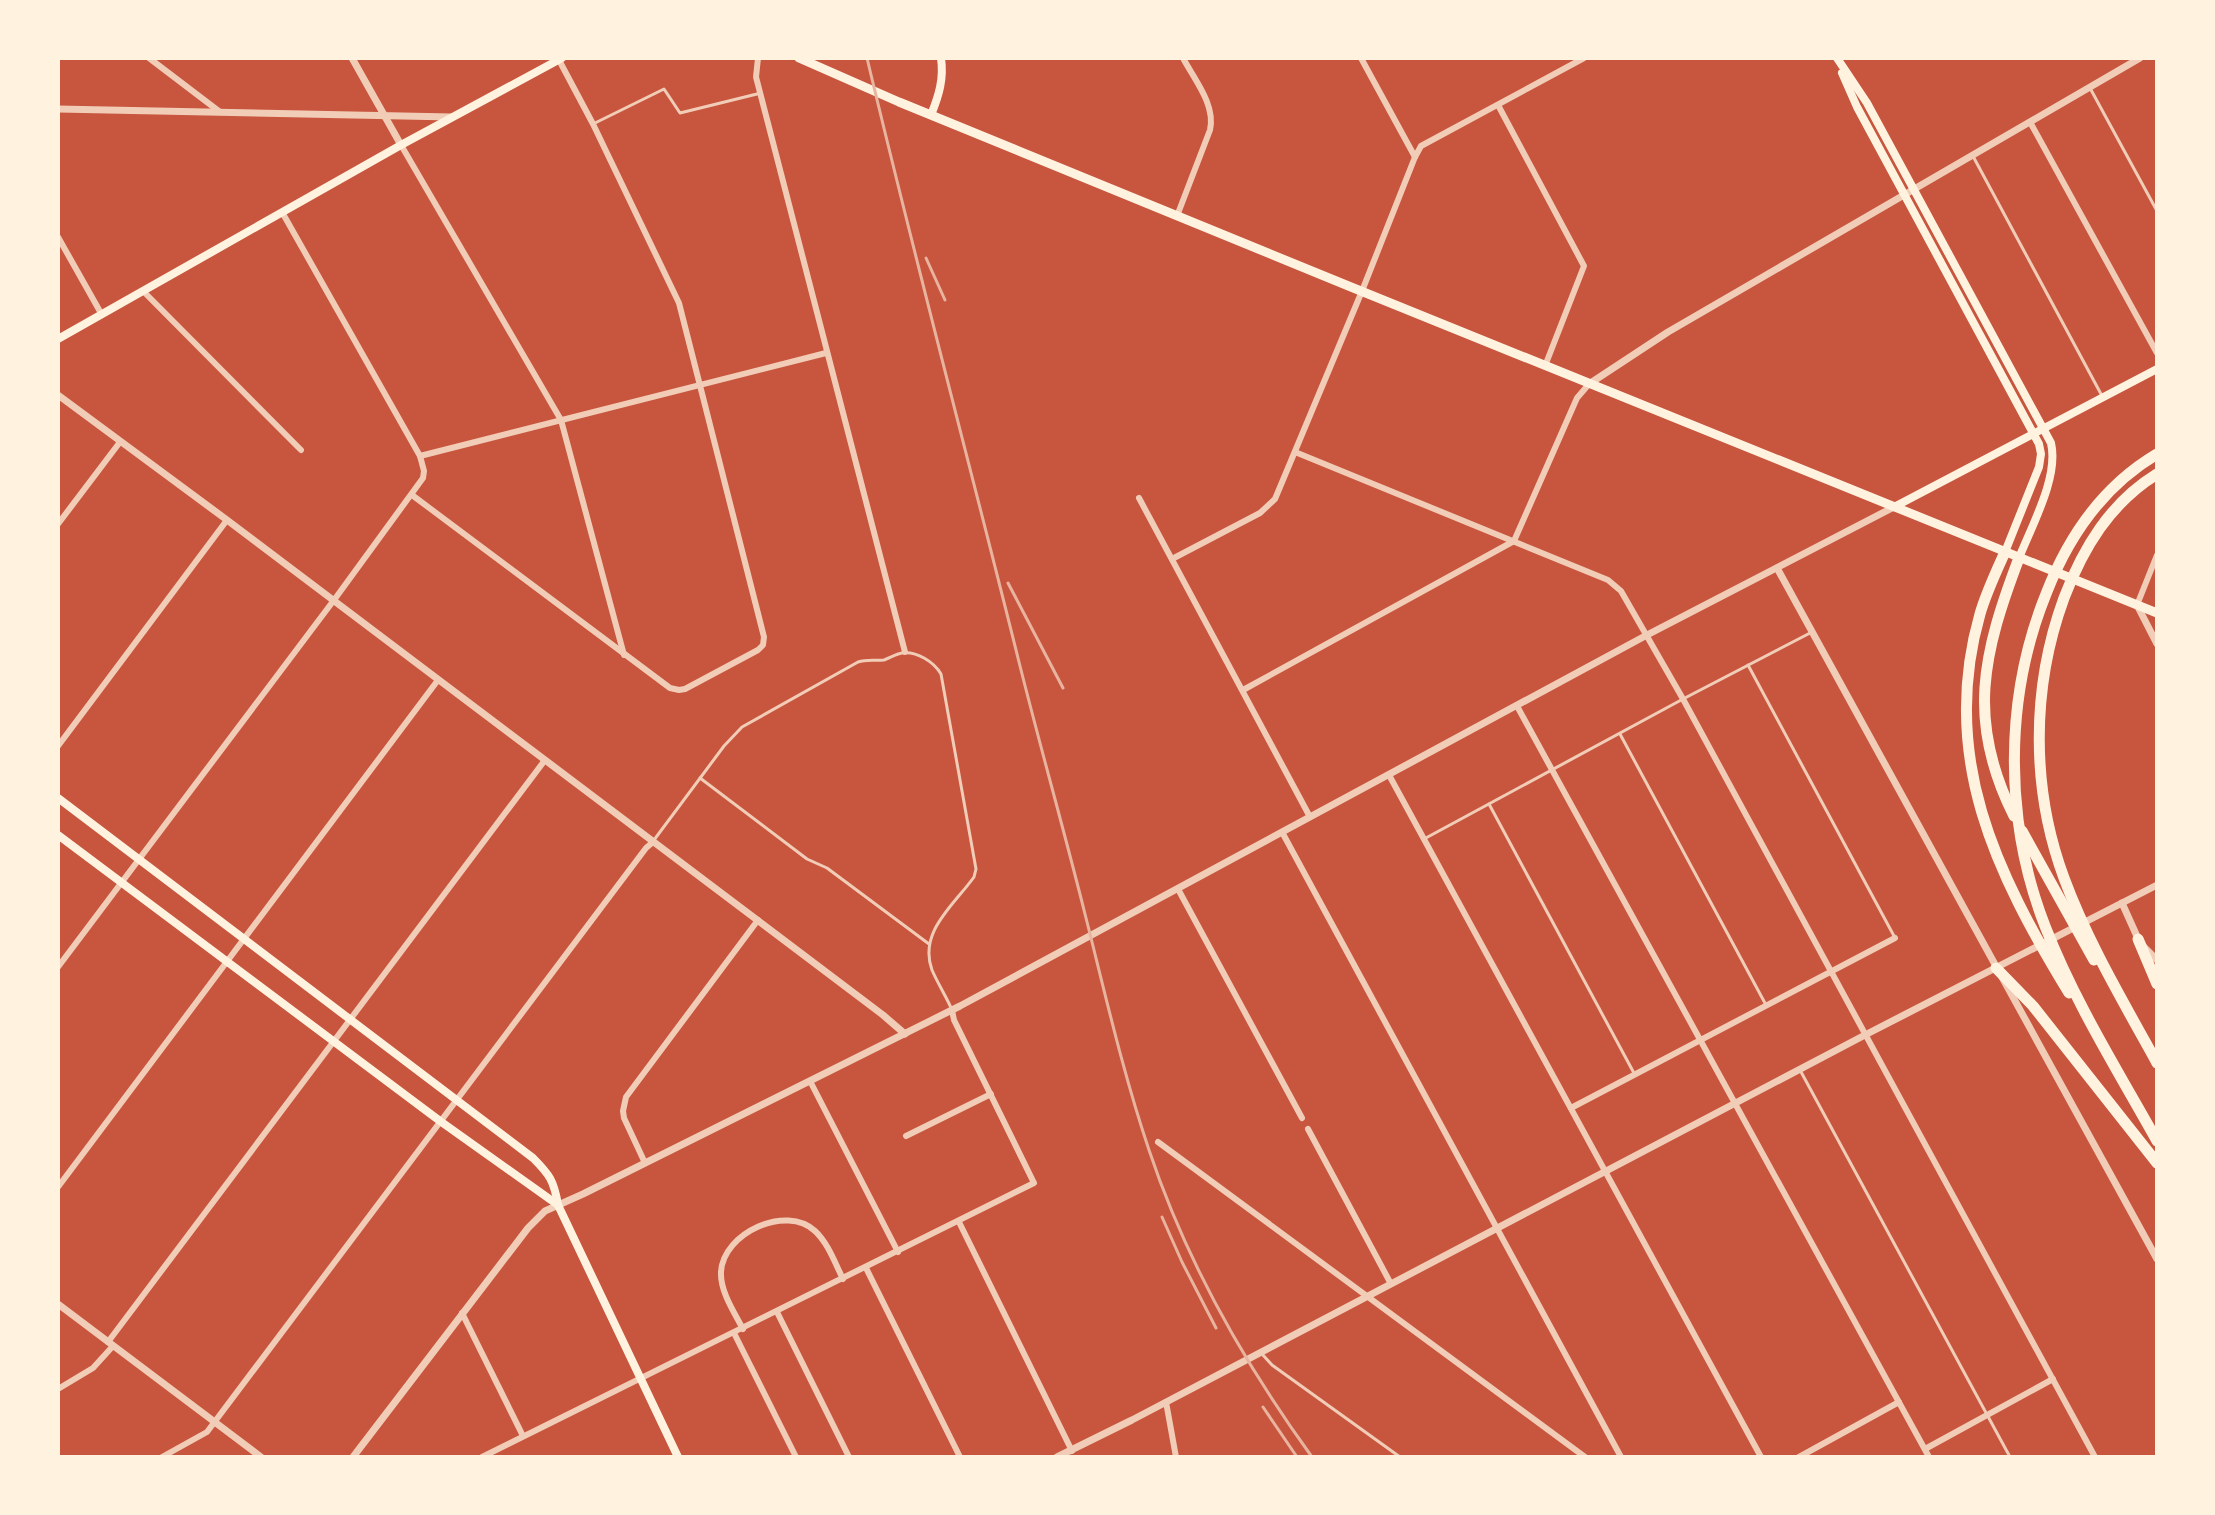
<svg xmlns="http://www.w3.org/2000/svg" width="2215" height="1515" viewBox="0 0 2215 1515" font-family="'Varela Round',sans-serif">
  <rect width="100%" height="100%" fill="#c8553d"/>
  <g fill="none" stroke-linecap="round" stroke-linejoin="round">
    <g stroke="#f1ccb7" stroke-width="3">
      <polyline points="2090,88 2157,211"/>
      <polyline points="593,124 664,89 680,113 761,93"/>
      <polyline points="1974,158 2101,394"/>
      <polyline points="1748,665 1894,936"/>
      <polyline points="1620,734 1766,1005"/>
      <polyline points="700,778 807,859 827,868 929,944"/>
      <polyline points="1489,804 1635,1075"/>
      <polyline points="1424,839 1683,699 1812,632"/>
      <path d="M654,840L724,746L742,727L858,662C867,659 874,661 884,660C890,658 896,654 902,653C917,651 934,662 941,674L976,869L974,877C954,905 918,932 932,970C938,984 946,996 952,1010"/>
      <polyline points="1800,1070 2010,1457"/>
      <polyline points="1262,1354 1272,1365 1400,1457"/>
    </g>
    <g stroke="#f1ccb7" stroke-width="6">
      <polyline points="149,58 220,112"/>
      <polyline points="758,58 756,77 905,652"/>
      <polyline points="1361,58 1415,157"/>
      <polyline points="1498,105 1584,266 1545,366"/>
      <polyline points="2030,122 2157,353"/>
      <polyline points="401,145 561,420 624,655"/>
      <path d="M1177,216L1210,130C1216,105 1194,79 1183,58"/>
      <polyline points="58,237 102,315"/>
      <polyline points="144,292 301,450"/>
      <polyline points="1295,452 1608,580 1621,591 1683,699 2095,1457"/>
      <polyline points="420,456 826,353"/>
      <polyline points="412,495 670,688 679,690 685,689 758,650 763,645 764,637 679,303 593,124 559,60"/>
      <polyline points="1139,498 1310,817"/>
      <polyline points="58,524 120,442"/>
      <polyline points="1172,559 1260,513 1275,499 1362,291 1415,157 1421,146 1584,58"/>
      <polyline points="2137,605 2157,555"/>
      <polyline points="1243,690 1514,541 1577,398 1589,384"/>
      <polyline points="1517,706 1929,1457"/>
      <polyline points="58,746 227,520"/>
      <polyline points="1389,775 1761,1457"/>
      <polyline points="1282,832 1621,1457"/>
      <polyline points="1178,889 1302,1118"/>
      <polyline points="58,967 337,596 423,478 424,471 420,456 282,212"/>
      <polyline points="810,1081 898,1252"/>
      <polyline points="1571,1108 1895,938"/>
      <polyline points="1308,1129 1391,1284"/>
      <polyline points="906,1136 991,1094"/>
      <polyline points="1158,1142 1585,1457"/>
      <polyline points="645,1163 624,1118 623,1111 626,1097 758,920"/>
      <polyline points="58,1187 438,680"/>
      <polyline points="959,1222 1072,1451"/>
      <polyline points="866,1268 960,1457"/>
      <polyline points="777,1312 849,1457"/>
      <polyline points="462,1313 523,1436"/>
      <path d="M743,1329C734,1312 720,1291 721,1272C723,1233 786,1204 815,1231C828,1243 835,1263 843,1279"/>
      <polyline points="734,1333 796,1457"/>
      <polyline points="108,1342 545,760"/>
      <polyline points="58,1389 93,1368 113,1346"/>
      <polyline points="1166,1402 1176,1457"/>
      <polyline points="1925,1449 2053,1379"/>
      <polyline points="162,1457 207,1432 646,848 653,842"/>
      <polyline points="482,1457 1034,1183 954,1020 952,1010"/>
      <polyline points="1799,1457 1899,1402"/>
    </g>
    <g stroke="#f1ccb7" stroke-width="7">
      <polyline points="352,58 401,145"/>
      <polyline points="58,109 452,117"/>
      <polyline points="1589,384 1668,332 2140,58"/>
      <polyline points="58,395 227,520 883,1015 905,1034"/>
      <polyline points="1777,568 2157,1259"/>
      <polyline points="2137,605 2157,644"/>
      <polyline points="2122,903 2140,943 2157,960"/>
      <polyline points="58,1304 261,1457"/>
      <polyline points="353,1457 528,1228 545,1211 583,1194 960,1006 1647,635 1894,507"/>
      <polyline points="1057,1457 1132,1420 1865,1035 2157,885"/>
    </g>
    <g stroke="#fff3e0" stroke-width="8">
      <path d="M1837,58L1867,103L2051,443C2059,477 2032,525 2019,558"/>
      <polyline points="1842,73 1857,107 2039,444 2041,454 2039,467 2005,552"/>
      <path d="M931,115C939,95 944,79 941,58"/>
      <polyline points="58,339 401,145 562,58"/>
      <polyline points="1894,507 2157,369"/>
      <path d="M58,798L533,1158C550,1175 554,1181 558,1205L678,1457"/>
      <polyline points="58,835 440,1121 558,1205"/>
    </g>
    <polyline stroke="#fff3e0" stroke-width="9" points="799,58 899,102 1351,287 2157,613"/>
    <g stroke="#fff3e0" stroke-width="11">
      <path d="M2157,454C2103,486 2068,537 2046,594C2004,698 2004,821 2045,926C2074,1001 2118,1071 2157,1141"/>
      <path d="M2157,474C2110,503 2083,548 2064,598C2031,688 2031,789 2064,878C2088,943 2124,1003 2157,1063"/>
      <path d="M2005,552C1996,572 1986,593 1980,614C1939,757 1996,873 2069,993"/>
      <path d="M2014,816C1966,721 1983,653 2019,558"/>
      <polyline points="2022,831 2094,960"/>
      <polyline points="2138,939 2157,984"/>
      <polyline points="1996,968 2033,1006 2157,1163"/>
    </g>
    <g stroke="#e9b49f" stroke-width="3">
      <path d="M867,58C915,260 969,461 1019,662C1040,746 1064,830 1085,914C1105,993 1123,1073 1149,1150C1186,1261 1244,1363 1312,1457"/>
      <polyline points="926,258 945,300"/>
      <polyline points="1008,583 1063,688"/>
      <polyline points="1162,1217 1182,1262 1216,1328"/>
      <polyline points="1263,1407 1297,1457"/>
    </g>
  </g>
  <rect width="2215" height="1515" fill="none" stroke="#fff3e0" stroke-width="120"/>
</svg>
